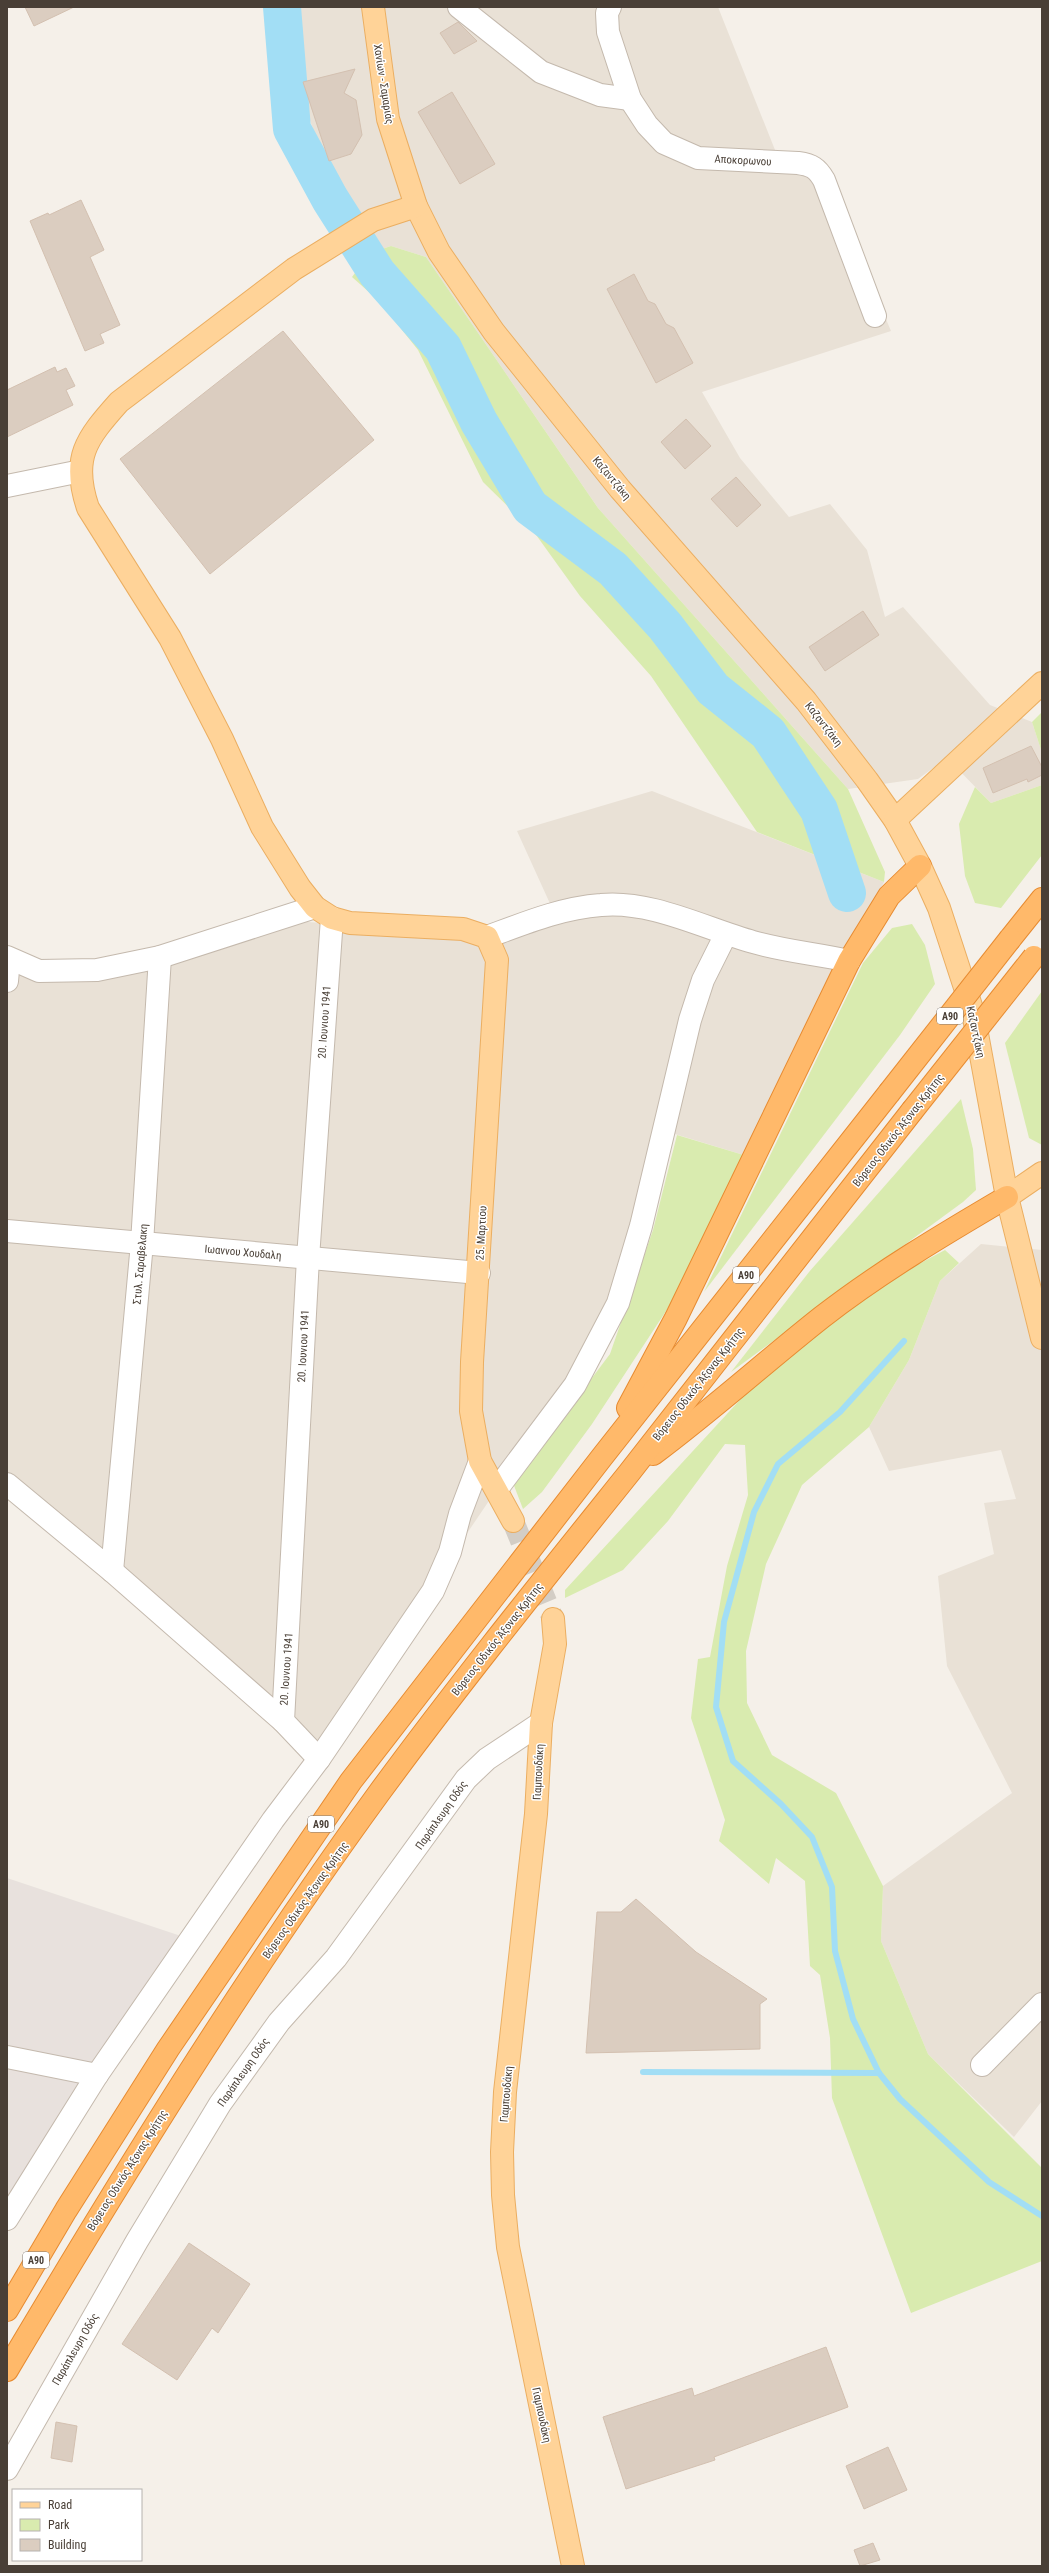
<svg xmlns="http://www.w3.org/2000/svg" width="1049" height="2573" viewBox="0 0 1049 2573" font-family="'Roboto Condensed',sans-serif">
  <rect width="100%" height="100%" fill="#f5f0e9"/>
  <g fill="#e9e1d6">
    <polygon points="288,7 718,7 779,160 823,170 891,331 702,392 740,458 789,517 830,504 867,550 885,617 903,607 990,705 1032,722 1042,753 1042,785 991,803 947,758 918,779 848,789 598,508 426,257 391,246 370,253 338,197 297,85"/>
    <polygon points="652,791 884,882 826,987 747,1156 665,1131 618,1303 497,1489 319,1752 7,1484 7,957 97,970 276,920 434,930 557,919 517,831"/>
    <polygon points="981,1244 1042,1250 1042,2101 1014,2137 928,2054 881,1941 883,1886 1012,1793 947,1666 938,1576 994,1554 984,1503 1016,1499 1001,1450 889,1471 869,1427 909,1360 940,1281"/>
  </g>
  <polygon fill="#e8e1dd" points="7,1878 190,1939 7,2219"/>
  <g fill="#d9ebaf">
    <polygon points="391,246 426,257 598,508 848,789 885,872 884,882 757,832 651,676 580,596 534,532 483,482 418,350 379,301 352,277 370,253"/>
    <polygon points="1042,712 1042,753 1032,722"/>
    <polygon points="1042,785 1042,855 1001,908 975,903 965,876 959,824 975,787 991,803"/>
    <polygon points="912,924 925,945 935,984 900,1035 704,1292 863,963 892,928"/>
    <polygon points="1042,991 1042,1145 1029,1138 1005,1043"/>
    <polygon points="961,1099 973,1149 976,1190 963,1202 731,1372 809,1272"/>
    <polygon points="677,1135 747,1156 668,1308 592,1424 542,1492 523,1509 513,1483 610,1354 653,1230"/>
    <polygon points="945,1250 959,1263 940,1281 909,1360 869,1427 802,1485 766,1564 746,1651 747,1703 772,1755 836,1793 883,1886 881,1941 928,2054 1042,2168 1042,2261 911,2313 832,2098 830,2038 820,1975 810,1966 805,1881 776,1858 769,1884 719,1841 725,1820 691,1718 698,1659 710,1657 727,1566 748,1495 745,1445 725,1444 668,1521 623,1570 565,1598 565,1590 761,1377 866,1298 915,1266"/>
  </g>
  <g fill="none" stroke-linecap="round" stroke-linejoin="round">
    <g stroke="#a2def5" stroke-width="6">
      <polyline points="904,1341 840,1412 778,1464 754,1512 724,1622 716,1707 733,1761 781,1804 812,1837 832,1887 835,1951 853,2019 879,2073 900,2099 989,2182 1042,2216"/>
      <polyline points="643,2072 879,2073"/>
    </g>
    <polyline stroke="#a2def5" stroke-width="38" points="282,7 292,129 330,199 377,273 443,348 479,422 530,507 613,569 665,626 713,689 768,733 819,810 847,893"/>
  </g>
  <g fill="#dbcdc0" stroke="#d3c0b0">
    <polygon points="25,7 74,7 34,26"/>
    <polygon points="458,22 477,41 454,54 440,33"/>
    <polygon points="355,69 344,93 356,100 362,135 351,154 329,161 303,82"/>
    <polygon points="452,92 495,164 460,184 418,112"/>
    <polygon points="81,200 104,250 90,257 120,325 100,334 104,343 85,351 30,221 48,213 49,215"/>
    <polygon points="634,274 648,301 655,304 666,324 674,328 693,363 656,383 607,289"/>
    <polygon points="283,331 374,440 210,574 120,459"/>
    <polygon points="55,367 57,372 66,368 75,386 66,390 73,405 7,437 7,390"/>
    <polygon points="686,419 711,446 685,469 661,442"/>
    <polygon points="736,477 761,505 737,527 711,499"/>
    <polygon points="863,611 879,635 825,671 809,647"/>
    <polygon points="1031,746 1042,767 1042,775 1028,782 1027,779 993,793 983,768"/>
    <polygon points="636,1899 696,1952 767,1999 760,2004 760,2049 586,2053 597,1912 621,1912"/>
    <polygon points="189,2243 250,2284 218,2333 212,2328 177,2380 122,2344"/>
    <polygon points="826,2347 848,2407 714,2457 715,2460 626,2489 603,2417 692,2388 694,2396"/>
    <polygon points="56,2422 77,2426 72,2462 51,2458"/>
    <polygon points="888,2447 907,2490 864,2509 846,2466"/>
    <polygon points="873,2543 880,2560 860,2566 854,2550"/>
  </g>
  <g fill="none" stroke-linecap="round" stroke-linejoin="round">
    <polyline stroke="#d3cdc5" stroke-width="22" stroke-dasharray="22 11" stroke-linecap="butt" points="513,1521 553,1619"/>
    <g stroke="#c4b9ad" stroke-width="24">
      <g id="minor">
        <polyline points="459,7 541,72 600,95 630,99"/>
        <path d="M610,7L607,13L608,32L630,99L647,125L664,143L698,158L798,163C812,165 817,168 824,180L875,316"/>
        <polyline points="7,486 81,471"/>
        <path d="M487,937C525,923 561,908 601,905C651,900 706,929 753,942C784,951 817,954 849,961"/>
        <polyline points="7,957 39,971 97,970 160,957 315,907"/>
        <polyline points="7,981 9,959"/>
        <polyline points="7,1231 479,1273"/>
        <polyline points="7,1484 112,1571 283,1721"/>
        <polyline points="497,1489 575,1385 618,1303 641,1226 690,1020 703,980 726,934"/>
        <polyline points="112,1571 142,1243 160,957"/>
        <polyline points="319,1759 283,1721 308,1258 332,918"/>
        <polyline points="7,2057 97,2075"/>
        <polyline points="982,2065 1042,2004"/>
        <polyline points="7,2219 97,2075 273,1820 319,1759 433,1591 450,1552 460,1514 480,1461"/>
        <polyline points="7,2469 137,2241 220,2104 279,2022 336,1958 466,1779 487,1759 541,1723"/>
      </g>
    </g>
    <g stroke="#ebae61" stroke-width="24">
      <g id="major">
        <polyline points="373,7 388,119 416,206 439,252 494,332 620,489 806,701 867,780 895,820 920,866 939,908 973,1012 1007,1197 1042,1338"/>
        <path d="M416,206L373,220L294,269L119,402C86,439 71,458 88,508L170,638L222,739L262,827L300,888L315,907L332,918L350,923L463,929L487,937L497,960L472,1362L471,1411L480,1461L513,1521"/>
        <polyline points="895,820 1042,683"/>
        <polyline points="1007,1197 1042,1173"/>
        <polyline points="553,1619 555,1644 541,1723 536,1814 505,2092 502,2152 503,2195 508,2247 573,2566"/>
      </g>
    </g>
    <g stroke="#e78b31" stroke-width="24">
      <g id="highway">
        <polyline points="1010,939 1042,899"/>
        <polyline points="628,1408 676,1318 849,961 889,896 920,866"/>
        <path d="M653,1454C711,1411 765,1362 822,1317C880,1272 944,1234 1007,1197"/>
        <polyline points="7,2310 66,2210 168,2049 351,1781 602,1457 889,1093"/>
        <path d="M7,2370C124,2173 244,1978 379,1793C459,1684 544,1579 629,1473C724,1353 818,1232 912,1111"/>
      </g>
    </g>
    <use href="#minor" stroke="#fff" stroke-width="22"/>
    <use href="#major" stroke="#ffd398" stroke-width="22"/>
    <use href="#highway" stroke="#ffb96a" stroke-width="22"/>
    <g stroke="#e78b31" stroke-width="24" stroke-linecap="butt">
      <g id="highway-bridge">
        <polyline points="889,1093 1010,939"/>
        <polyline points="912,1111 1034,957"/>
      </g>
    </g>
    <use href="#highway-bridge" stroke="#ffb96a" stroke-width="22"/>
  </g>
  <g text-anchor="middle" stroke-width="3" stroke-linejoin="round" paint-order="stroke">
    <g fill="#fff" stroke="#807972" stroke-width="1">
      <rect x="937" y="1008" width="26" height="16" rx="3"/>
      <rect x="733" y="1267" width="26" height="16" rx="3"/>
      <rect x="308" y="1816" width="26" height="16" rx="3"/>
      <rect x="23" y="2252" width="26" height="16" rx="3"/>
    </g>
    <g font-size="10" font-weight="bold" fill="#493f36">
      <text x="950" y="1020">Α90</text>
      <text x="746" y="1279">Α90</text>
      <text x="321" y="1828">Α90</text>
      <text x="36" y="2264">Α90</text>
    </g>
    <g font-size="11" fill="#493f36" stroke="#fff">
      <text transform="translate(384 84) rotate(81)" y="4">Χανίων - Σαμαριάς</text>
      <text transform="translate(743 160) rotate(3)" y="4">Αποκορωνου</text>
      <text transform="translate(612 478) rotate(50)" y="4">Καζαντζάκη</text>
      <text transform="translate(824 724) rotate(52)" y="4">Καζαντζάκη</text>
      <text transform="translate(324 1022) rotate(-86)" y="4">20. Ιουνιου 1941</text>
      <text transform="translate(976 1032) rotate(78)" y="4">Καζαντζάκη</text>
      <text transform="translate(898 1130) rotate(-52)" y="4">Βόρειος Οδικός Άξονας Κρήτης</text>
      <text transform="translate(481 1233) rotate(-87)" y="4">25. Μαρτιου</text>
      <text transform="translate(243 1252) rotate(5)" y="4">Ιωαννου Χουδαλη</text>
      <text transform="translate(140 1264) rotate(-85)" y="4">Στυλ. Σαραβελακη</text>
      <text transform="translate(303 1346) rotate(-87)" y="4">20. Ιουνιου 1941</text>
      <text transform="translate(698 1384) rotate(-52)" y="4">Βόρειος Οδικός Άξονας Κρήτης</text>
      <text transform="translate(497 1639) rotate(-52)" y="4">Βόρειος Οδικός Άξονας Κρήτης</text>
      <text transform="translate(286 1669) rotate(-86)" y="4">20. Ιουνιου 1941</text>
      <text transform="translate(538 1772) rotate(-87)" y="4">Γιαμπουδάκη</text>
      <text transform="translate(441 1815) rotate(-55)" y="4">Παράπλευρη Οδός</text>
      <text transform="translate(305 1900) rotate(-55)" y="4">Βόρειος Οδικός Άξονας Κρήτης</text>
      <text transform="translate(243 2072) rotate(-55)" y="4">Παράπλευρη Οδός</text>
      <text transform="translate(506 2094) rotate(-85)" y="4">Γιαμπουδάκη</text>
      <text transform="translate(127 2170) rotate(-58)" y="4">Βόρειος Οδικός Άξονας Κρήτης</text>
      <text transform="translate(75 2349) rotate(-60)" y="4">Παράπλευρη Οδός</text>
      <text transform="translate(542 2415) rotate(78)" y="4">Γιαμπουδάκη</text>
    </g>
  </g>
  <rect width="1049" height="2573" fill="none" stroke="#493f36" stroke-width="16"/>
  <rect x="12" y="2489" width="130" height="72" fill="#ffffff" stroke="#b6b2af"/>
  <rect x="20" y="2502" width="20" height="6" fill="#ffd398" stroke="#b6b2af"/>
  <text x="48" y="2509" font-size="12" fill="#493f36">Road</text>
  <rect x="20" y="2519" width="20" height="12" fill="#d9ebaf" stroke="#b6b2af"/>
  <text x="48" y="2529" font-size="12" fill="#493f36">Park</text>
  <rect x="20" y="2539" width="20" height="12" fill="#dbcdc0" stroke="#b6b2af"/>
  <text x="48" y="2549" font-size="12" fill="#493f36">Building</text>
</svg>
